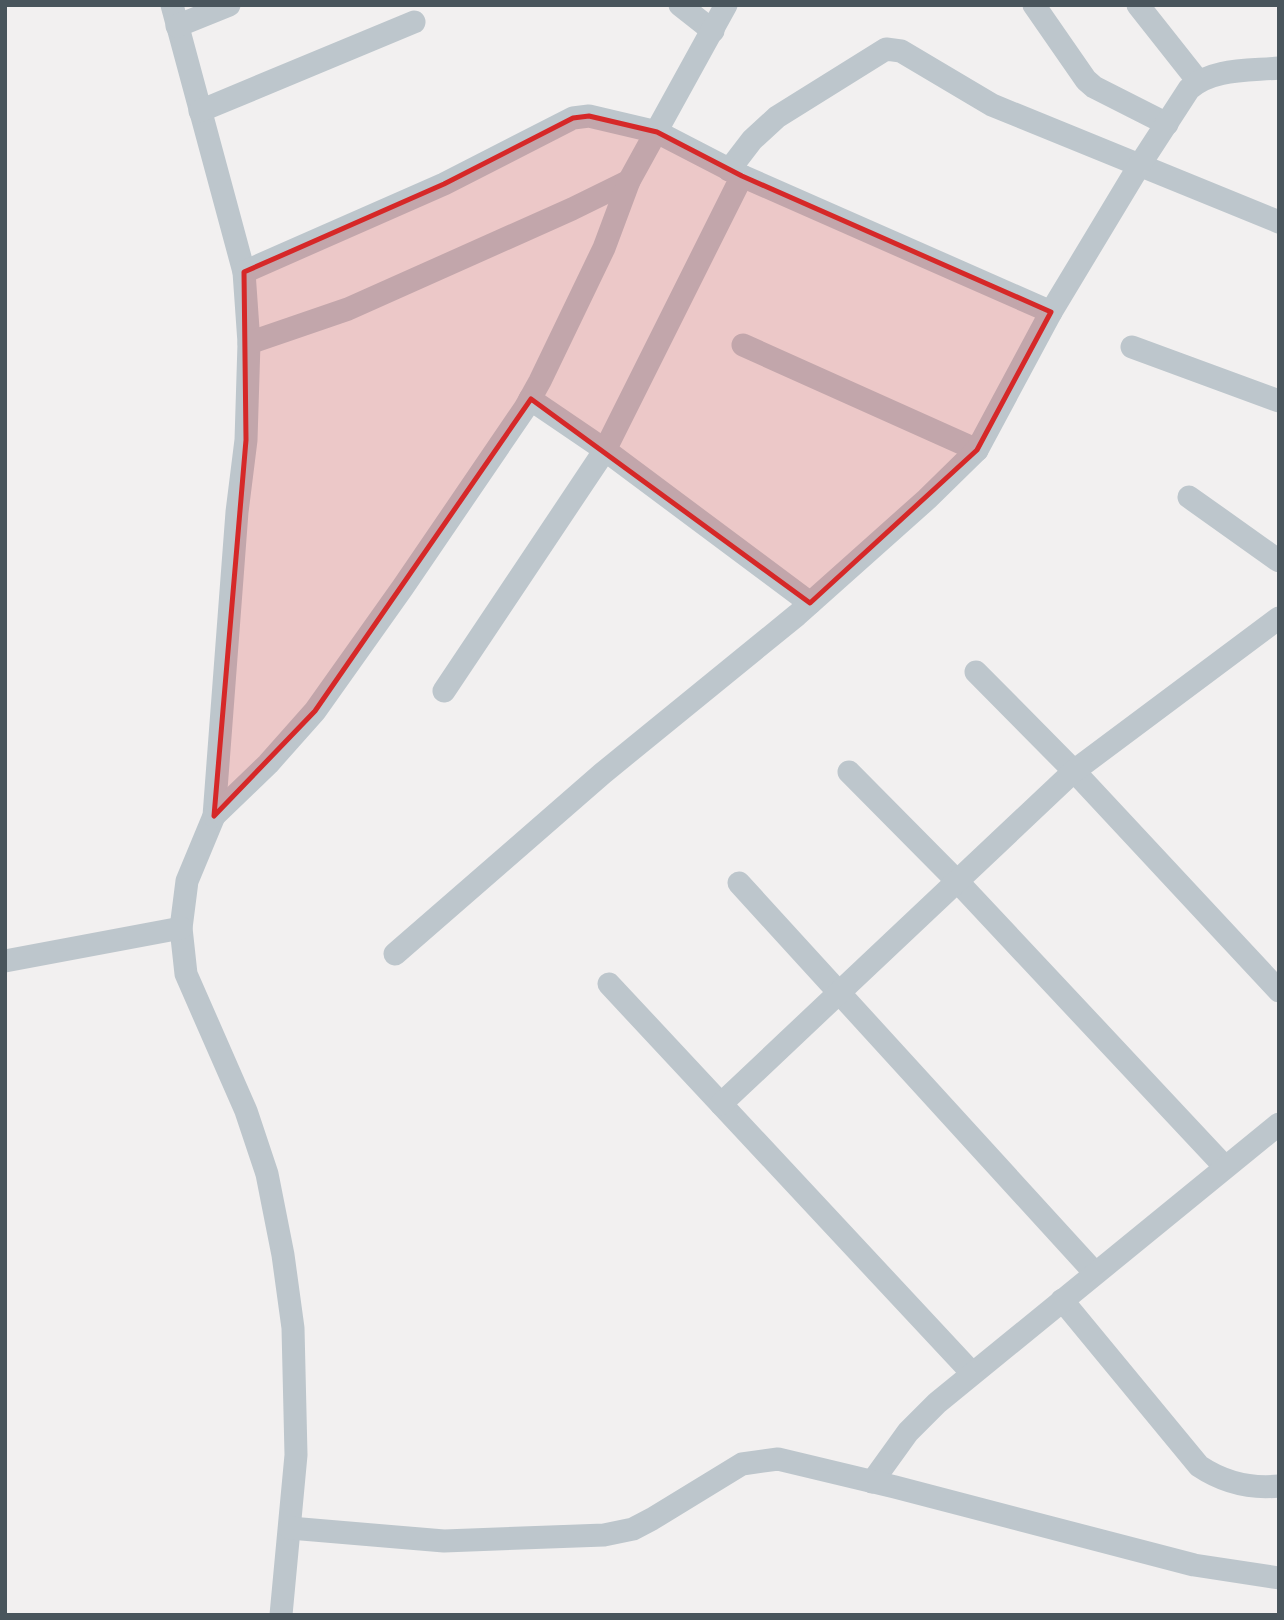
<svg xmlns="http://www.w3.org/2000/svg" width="1284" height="1620" viewBox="0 0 1284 1620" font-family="'Golos Text',sans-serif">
  <rect width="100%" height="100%" fill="#f2f0f0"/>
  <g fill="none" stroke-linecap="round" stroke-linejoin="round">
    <g stroke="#bdc6cc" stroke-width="23">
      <polyline points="172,5 244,272 249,343 246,440 237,512 214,816 187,881 181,928 186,974 246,1111 267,1174 283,1255 293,1328 296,1455 281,1615"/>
      <polyline points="680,5 713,31"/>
      <polyline points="1034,5 1086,80 1094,87 1167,124"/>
      <polyline points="1138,5 1198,81"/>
      <polyline points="177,26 229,5"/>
      <polyline points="200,111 414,22"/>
      <polyline points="729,170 752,140 777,117 886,49 901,51 992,105 1279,222"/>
      <polyline points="244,272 444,184 573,118 589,116 657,132 742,176 1051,312"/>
      <polyline points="249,343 348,309 572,209 629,181"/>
      <polyline points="743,345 977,450"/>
      <polyline points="1132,347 1279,401"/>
      <polyline points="530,399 605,450 810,603"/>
      <polyline points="1189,497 1279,561"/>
      <polyline points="976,672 1074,771 1279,991"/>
      <polyline points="444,691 605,450 742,176"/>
      <polyline points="849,772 957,881 1225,1167"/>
      <polyline points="214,816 268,764 315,711 403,587 525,408 540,381 604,248 629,181 726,5"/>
      <polyline points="739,883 1095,1273"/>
      <path d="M395,954L603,773L797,615L927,499L977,450L1051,312L1139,166L1189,89C1212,68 1249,71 1279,68"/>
      <polyline points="5,961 181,928"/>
      <polyline points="609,984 972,1373"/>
      <polyline points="721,1104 1074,771 1279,618"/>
      <path d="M1062,1300L1199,1466C1223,1482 1250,1489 1279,1486"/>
      <polyline points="872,1482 908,1432 937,1403 1279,1124"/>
      <polyline points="290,1528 444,1541 604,1535 633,1529 652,1519 742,1464 778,1459 895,1487 1194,1565 1279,1578"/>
    </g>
  </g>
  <path fill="#d62828" fill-opacity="0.2" stroke="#d62828" stroke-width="5" stroke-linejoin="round" d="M589,116L657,132L742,176L1051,312L977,450L810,603L531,399L315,711L214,816L246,440L244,272L444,184L573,118Z"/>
  <rect width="1284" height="1620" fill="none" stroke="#49555c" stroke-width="14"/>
</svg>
